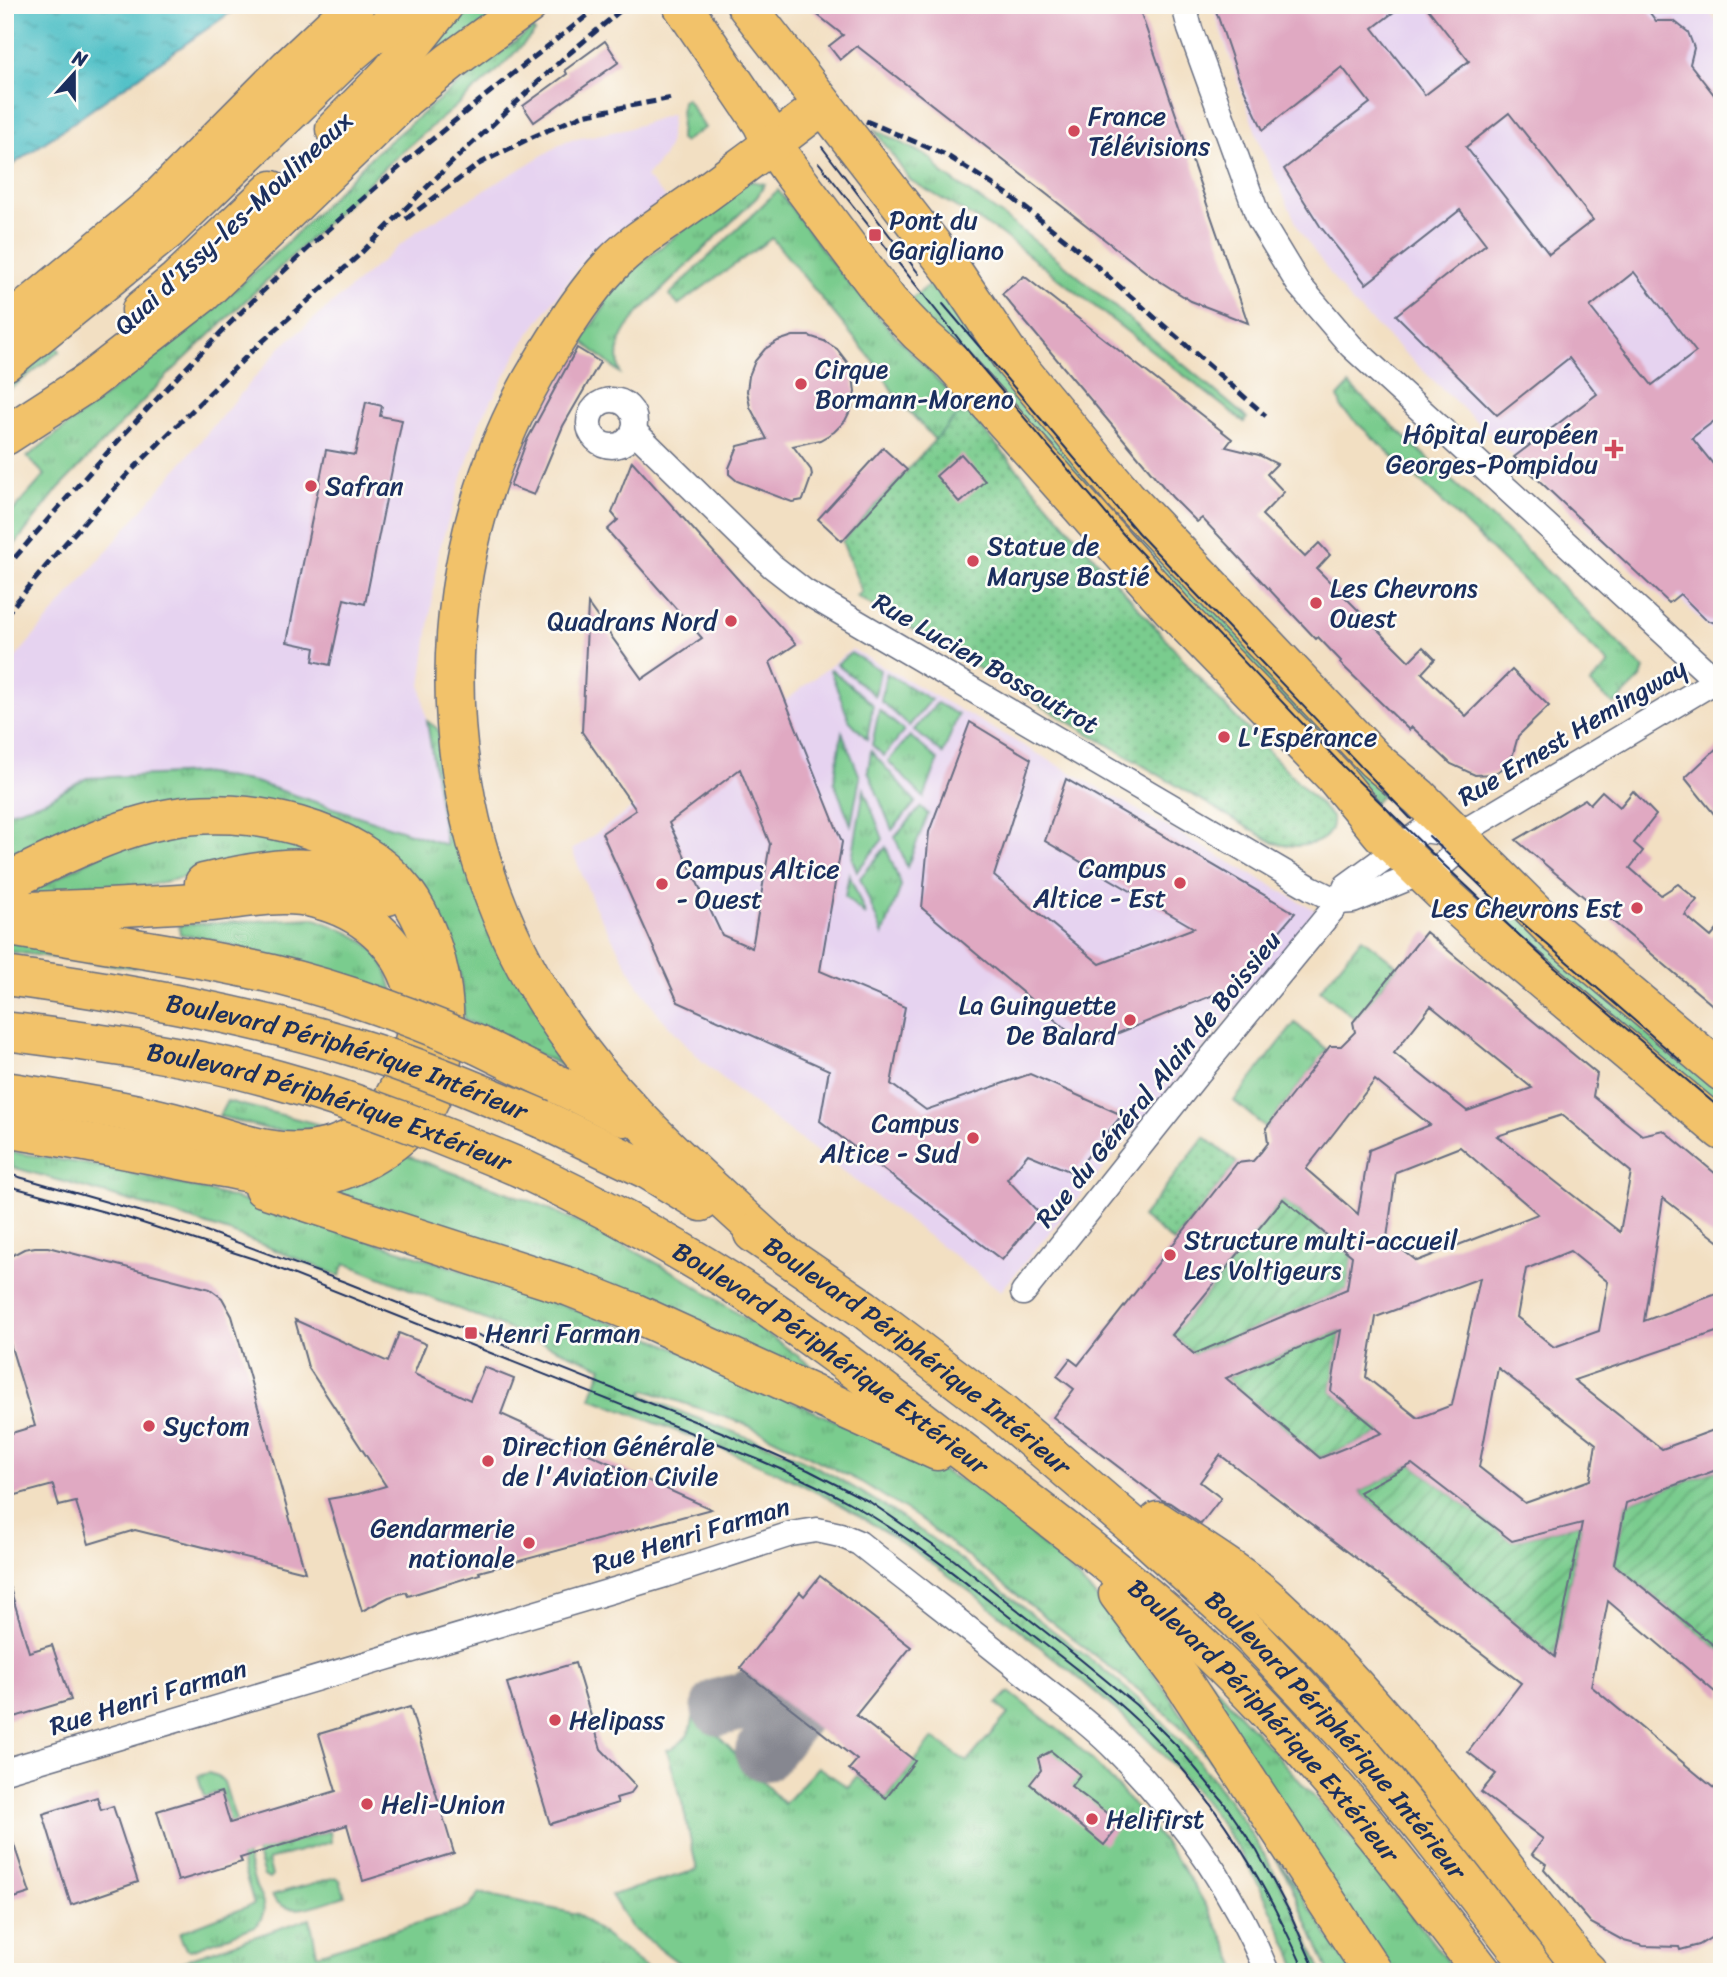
<svg xmlns="http://www.w3.org/2000/svg" width="1727" height="1977" viewBox="0 0 1727 1977" font-family="Sriracha,sans-serif">
  <defs>
    <pattern id="grass-tufts" width="24" height="20" patternUnits="userSpaceOnUse" patternTransform="scale(1.75)"><rect width="24" height="20" fill="#7acc8e"/><path d="M3 7l-1-3M5 7V3M7 7l1-3M15 17l-1-3M17 17v-4M19 17l1-3" fill="none" stroke="#63a677"/></pattern>
    <pattern id="park-dots" width="8" height="8" patternUnits="userSpaceOnUse" patternTransform="scale(1.75)"><rect width="8" height="8" fill="#7acc8e"/><path d="M2 2h.1M6 6h.1" fill="none" stroke="#63a677" stroke-width="1.8" stroke-linecap="round"/></pattern>
    <pattern id="garden-furrows" width="10" height="10" patternUnits="userSpaceOnUse" patternTransform="scale(1.75)"><rect width="10" height="10" fill="#7acc8e"/><path d="M-1 1l2-2M0 10L10 0M9 11l2-2" fill="none" stroke="#63a677"/></pattern>
    <pattern id="water-ripples" width="26" height="14" patternUnits="userSpaceOnUse" patternTransform="scale(1.75)"><rect width="26" height="14" fill="#52c1c7"/><path d="M2 4q2-2 4 0t4 0M15 11q2-2 4 0t4 0" fill="none" stroke="#439da5"/></pattern>
  </defs>
  <rect width="100%" height="100%" fill="#fdfcf7"/>
  <filter id="ink" filterUnits="userSpaceOnUse"><feTurbulence type="fractalNoise" baseFrequency=".0143" numOctaves="2"/><feDisplacementMap in="SourceGraphic" scale="14" xChannelSelector="R" yChannelSelector="G"/><feConvolveMatrix kernelMatrix="1 2 1 2 8 2 1 2 1" color-interpolation-filters="sRGB"/></filter>
  <filter id="wash" filterUnits="userSpaceOnUse"><feTurbulence type="fractalNoise" baseFrequency=".00686" numOctaves="4" result="noise"/><feDisplacementMap in="SourceGraphic" scale="28" xChannelSelector="R" yChannelSelector="G"/><feGaussianBlur stdDeviation="1.57" result="paint"/><feColorMatrix in="noise" values="0 0 0 0 0 0 0 0 0 0 0 0 0 0 0 0 0 1.4 0 .05"/><feComposite in="paint" operator="in"/></filter>
  <g filter="url(#wash)">
    <rect width="100%" height="100%" fill="#f2dfc2"/>
    <g fill="#e6d3f0">
      <polygon points="1212,5 1704,5 1722,28 1722,630 1710,629 1677,597 1668,604 1350,301 1301,233 1262,150"/>
      <polygon points="672,114 669,144 663,157 646,177 666,198 588,254 524,341 480,422 439,550 421,686 447,845 255,782 201,773 87,778 45,801 5,813 5,670 280,348 417,231 566,141 627,129"/>
      <polygon points="852,649 1315,910 1276,961 1001,1291 751,1102 702,1061 660,1016 637,983 595,907 572,850 764,717"/>
    </g>
    <g fill="url(#grass-tufts)" stroke="#4a7e76" stroke-width="2">
      <polygon points="462,5 509,5 458,43 407,64"/>
      <polygon points="532,29 535,32 498,70 387,165 167,376 59,488 5,557 5,520 45,475 27,457 197,324 289,241 375,153 447,93"/>
      <polygon points="686,98 705,128 683,142 680,139 682,101"/>
      <polygon points="874,129 931,158 942,173 1003,216 1060,261 1247,418 1244,422 1000,233 910,180"/>
      <path d="M751,181L765,184L757,197L639,312C623,332 614,345 620,373L581,340L606,305L602,299L636,267L732,191Z"/>
      <polygon points="778,190 836,268 894,334 964,408 936,441 895,396 879,368 772,238 678,305 669,295"/>
      <polygon points="942,274 1389,789 1371,806 903,306"/>
      <polygon points="57,346 60,351 5,393 5,386"/>
      <polygon points="1349,385 1522,546 1644,669 1641,678 1614,705 1590,684 1609,664 1436,496 1342,409 1338,397"/>
      <polygon points="851,653 880,670 875,696 837,664"/>
      <polygon points="831,669 873,705 867,739 849,720 830,670"/>
      <polygon points="886,673 931,700 909,726 881,701"/>
      <polygon points="937,703 958,715 943,754 914,730"/>
      <polygon points="879,710 904,731 884,756 872,745"/>
      <polygon points="427,721 438,729 465,859 569,1056 567,1068 464,1020 461,978 443,924 286,804 5,869 5,806 7,813 45,801 87,778 201,773 255,782 446,845"/>
      <polygon points="842,732 860,777 851,825 834,782"/>
      <polygon points="910,736 938,760 924,798 888,761"/>
      <polygon points="871,751 916,802 892,830 868,771"/>
      <polygon points="864,789 883,839 857,871 852,859"/>
      <polygon points="921,807 928,814 907,867 895,837"/>
      <polygon points="244,823 339,853 262,859 112,894 27,894 144,831"/>
      <polygon points="886,847 901,886 883,935 860,878"/>
      <polygon points="849,874 866,916 845,897"/>
      <polygon points="1492,888 1722,1086 1722,1119 1475,907"/>
      <path d="M313,918C357,935 382,942 393,992L215,941L180,934L179,925Z"/>
      <polygon points="5,932 129,961 136,968 5,951"/>
      <polygon points="1362,938 1398,966 1356,1019 1320,990"/>
      <polygon points="1295,1023 1327,1050 1266,1128 1234,1101"/>
      <polygon points="227,1101 325,1126 297,1132 267,1129 219,1116"/>
      <path d="M5,1151L92,1165L194,1187L269,1208L525,1291L652,1338L907,1453L972,1486L1004,1510L1068,1568L1116,1618L1225,1778L1180,1726L1135,1687L917,1517L861,1482L745,1424L645,1390L642,1394C695,1422 755,1436 809,1463C886,1502 952,1552 1020,1605C1068,1643 1120,1679 1163,1723C1235,1795 1283,1879 1322,1972H1299C1284,1938 1270,1903 1251,1871C1193,1767 1101,1695 1009,1622C945,1571 880,1524 807,1487C738,1452 663,1427 591,1398L602,1367L345,1263L340,1276L232,1233L155,1208L5,1165Z"/>
      <polygon points="402,1154 541,1205 609,1237 679,1275 751,1322 831,1380 826,1384 342,1198 340,1189"/>
      <polygon points="1206,1677 1369,1858 1455,1972 1387,1972 1197,1681"/>
      <path d="M1009,1692C1037,1714 1068,1735 1093,1761C1152,1821 1207,1893 1239,1972H691L632,1928L611,1895L697,1870L683,1806L667,1750C685,1744 693,1729 694,1711L784,1804L818,1767L848,1787L857,1776L886,1798L933,1738L967,1762L1008,1714L997,1704Z"/>
      <path d="M208,1773L218,1776L224,1782L256,1887C264,1902 268,1912 256,1926L191,1950L186,1949L180,1936L181,1932L254,1904L221,1792L204,1797L198,1776Z"/>
      <polygon points="330,1831 331,1842 268,1860 272,1876 269,1879 264,1876 256,1852"/>
      <polygon points="1271,1849 1352,1972 1329,1972 1290,1883"/>
      <path d="M336,1877L340,1880L345,1896C323,1902 286,1922 272,1895Z"/>
      <polygon points="480,1893 577,1914 652,1972 170,1972 169,1969 191,1958 310,1918 317,1954 468,1908"/>
    </g>
    <g fill="url(#park-dots)" stroke="#4a7e76" stroke-width="2">
      <path d="M964,408L1217,698L1332,817C1335,847 1296,849 1274,843L856,596L862,592L842,541Z"/>
      <polygon points="1205,1137 1237,1163 1174,1242 1142,1217"/>
    </g>
    <g fill="url(#garden-furrows)" stroke="#4a7e76" stroke-width="2">
      <polygon points="1283,1199 1352,1256 1347,1289 1194,1354 1172,1335"/>
      <polygon points="1341,1330 1331,1391 1382,1433 1320,1458 1226,1378"/>
      <polygon points="1412,1464 1512,1541 1582,1523 1555,1657 1359,1492"/>
      <polygon points="1722,1468 1722,1652 1614,1564 1626,1503"/>
    </g>
    <polygon fill="url(#water-ripples)" stroke="#367892" stroke-width="2" points="5,5 241,5 5,170"/>
    <g fill="none" stroke-linecap="round" stroke-linejoin="round">
      <g stroke="#868790" stroke-width="58">
        <polyline points="720,1707 749,1700 766,1688"/>
        <polyline points="764,1752 795,1712"/>
      </g>
    </g>
    <g id="blocks">
      <g fill="#e0a9c2" fill-rule="evenodd">
        <polygon points="805,5 1138,5 1248,323 1191,301 1150,275 857,46 840,60 829,46 843,35"/>
        <path d="M1214,5H1403L1373,28L1425,95L1469,61L1425,5H1644L1656,21H1674L1688,32L1694,48L1690,64L1722,105V415L1692,438L1722,475V626L1705,619L1680,594L1669,603L1514,457L1597,394L1569,358L1497,415L1396,315L1486,244L1460,210L1366,284L1320,226L1284,169L1370,103L1342,67L1263,130L1238,76ZM1509,113L1593,220L1549,254L1466,147ZM1634,272L1696,352L1652,385L1590,307Z"/>
        <polygon points="605,41 619,62 534,122 523,106 567,74 565,70"/>
        <polygon points="1024,276 1232,439 1226,447 1259,455 1277,464 1267,474 1284,492 1262,515 1305,557 1319,543 1330,555 1317,569 1409,661 1423,647 1435,659 1422,673 1466,716 1512,670 1549,706 1518,736 1513,754 1502,769 1493,774 1475,775 1451,764 1412,727 1409,730 1340,663 1341,661 1318,637 1316,639 1202,518 1197,522 1172,497 1002,294"/>
        <polygon points="793,336 809,336 824,341 837,349 847,362 853,376 855,392 852,407 845,421 834,432 820,440 793,446 811,470 812,475 803,500 792,502 737,481 729,474 729,468 738,446 767,439 750,407 747,391 749,376 755,361 765,349 778,341"/>
        <polygon points="577,348 600,362 563,426 534,495 510,486 527,440"/>
        <polygon points="366,402 382,406 380,416 402,420 365,604 344,599 330,665 313,661 315,648 287,642 326,450 355,455"/>
        <polygon points="883,448 907,470 842,541 818,519"/>
        <polygon points="961,454 985,481 960,503 936,476"/>
        <path d="M632,461L796,644L770,662L842,842L820,971L905,1007L891,1084L926,1110L1030,1074L1122,1115L1074,1173L1028,1154L1007,1179L1040,1214L1002,1260L820,1121L829,1070L678,1002L602,833L636,810L582,732L588,604L642,679L702,638L607,530L618,520L612,513ZM740,769L770,844L752,948L722,935L669,823Z"/>
        <polygon points="970,722 1031,759 994,876 1100,964 1194,928 1045,841 1066,779 1295,913 1231,988 1086,1046 922,908 929,832"/>
        <polygon points="1722,743 1722,824 1685,778"/>
        <polygon points="1602,791 1620,807 1633,791 1656,815 1634,843 1643,851 1630,868 1661,895 1678,884 1697,900 1685,915 1711,937 1722,924 1722,1013 1516,840 1585,799 1590,804"/>
        <path d="M1426,932L1597,1074L1593,1096L1642,1135L1663,1130L1722,1179V1244L1663,1198L1644,1321L1722,1292V1330L1574,1380L1662,1449L1722,1427V1468L1626,1503L1614,1564L1722,1652V1698L1608,1601L1591,1686L1722,1795V1931L1699,1945L1680,1950L1679,1947L1643,1946L1624,1941L1591,1923L1544,1869L1546,1864L1532,1854L1543,1839L1481,1792L1496,1774L1468,1752L1521,1683L1220,1455L1200,1482L1221,1498L1201,1524L1170,1503L1162,1500L1053,1417L1074,1389L1057,1376L1063,1368L1070,1359L1078,1365L1237,1163L1253,1161L1261,1152L1268,1143L1266,1128L1330,1046H1341L1355,1032L1353,1022ZM1431,1006L1532,1088L1467,1111L1394,1053ZM1375,1080L1430,1125L1369,1150L1358,1214L1306,1169ZM1562,1115L1631,1172L1620,1232L1497,1136ZM1460,1147L1538,1214L1417,1261L1387,1238L1396,1172ZM1283,1199L1352,1256L1347,1289L1194,1354L1172,1335ZM1570,1251L1608,1282L1599,1331L1554,1347L1517,1317L1526,1269ZM1480,1278L1452,1405L1418,1418L1366,1377L1376,1317ZM1341,1330L1331,1391L1382,1433L1320,1458L1226,1378ZM1498,1368L1596,1444L1590,1480L1525,1503L1479,1467ZM1412,1464L1512,1541L1582,1523L1555,1657L1359,1492Z"/>
        <polygon points="35,1247 48,1247 210,1289 222,1298 232,1316 305,1572 135,1530 89,1544 76,1502 59,1506 53,1485 5,1498 5,1435 35,1426 5,1327 5,1259 24,1249"/>
        <polygon points="295,1320 388,1362 399,1333 426,1344 414,1374 470,1400 484,1367 514,1379 501,1414 711,1509 479,1572 480,1574 408,1596 406,1592 389,1597 362,1611 328,1499 358,1494 386,1486 308,1367"/>
        <polygon points="820,1576 911,1647 856,1715 915,1761 886,1798 849,1769 857,1760 740,1668 800,1592 804,1596"/>
        <polygon points="5,1588 10,1588 29,1652 52,1645 71,1700 5,1720"/>
        <polygon points="575,1663 601,1749 636,1786 630,1794 616,1798 618,1803 550,1824 507,1683"/>
        <polygon points="410,1707 454,1853 363,1881 347,1825 240,1858 242,1862 178,1881 157,1811 221,1792 230,1823 336,1791 319,1734"/>
        <polygon points="1051,1751 1080,1775 1071,1786 1121,1824 1104,1845 1030,1784 1041,1770 1038,1758"/>
        <polygon points="97,1797 101,1810 113,1806 138,1882 71,1905 43,1814"/>
        <polygon points="8,1827 30,1893 5,1901 5,1828"/>
      </g>
    </g>
  </g>
  <g filter="url(#ink)">
    <use href="#blocks" fill-opacity="0" stroke="#666d81" stroke-width="2"/>
    <g fill="none" stroke-linecap="round" stroke-linejoin="round">
      <g stroke="#666d81" stroke-width="27">
        <g id="minor">
          <polyline points="1184,5 1190,29 1259,219 1299,285 1351,346 1722,686"/>
          <circle cx="612" cy="423" r="23"/>
          <polyline points="634,431 772,566 804,591 1311,888 1339,902"/>
          <polyline points="1458,835 1722,677"/>
          <polyline points="1339,902 1353,901 1443,864 1451,857 1458,835"/>
          <polyline points="1023,1293 1196,1076 1339,902 1346,886 1423,830 1458,835"/>
          <path d="M5,1771L665,1575L791,1534L817,1530L840,1535L859,1543C917,1589 976,1634 1034,1681C1061,1703 1091,1724 1115,1749C1180,1814 1232,1888 1267,1972"/>
        </g>
      </g>
      <g stroke="#666d81" stroke-width="41">
        <g id="primary">
          <polyline points="682,5 762,123 772,144 790,170 889,302 919,333 953,363 1172,609 1334,776 1381,833 1449,899 1498,943 1722,1131"/>
          <polyline points="746,5 954,273 1014,362 1126,497 1375,760 1419,797 1556,933 1722,1072"/>
          <polyline points="335,129 390,73 444,5"/>
          <polyline points="772,144 823,105"/>
          <polyline points="141,310 177,280 272,190"/>
          <polyline points="5,327 151,206 289,67 355,5"/>
          <polyline points="5,362 167,231 351,53 371,36 424,5"/>
          <polyline points="5,436 87,383 202,294 405,98 451,61 528,5"/>
        </g>
      </g>
      <g stroke="#666d81" stroke-width="41">
        <g id="trunk">
          <path d="M772,144C743,165 715,187 686,207C661,225 633,242 612,264C586,291 565,325 546,356C426,550 423,801 543,997C603,1095 689,1168 773,1245"/>
          <path d="M5,883C56,858 115,828 171,818C246,804 356,828 405,892C443,943 457,1036 432,1095C415,1135 360,1169 318,1177C284,1183 248,1172 214,1166C144,1154 75,1139 5,1128"/>
          <path d="M204,883C265,868 333,855 388,896"/>
          <path d="M5,911C74,911 142,906 211,902C245,899 283,890 316,899C362,910 399,941 413,987C425,1029 405,1095 372,1124C358,1136 339,1146 321,1149C270,1160 220,1134 172,1122C117,1108 61,1100 5,1091"/>
          <polyline points="16,928 135,948"/>
          <polyline points="478,1045 624,1117"/>
          <polyline points="542,1119 648,1170 701,1202"/>
          <path id="s1" d="M523,1169C594,1202 663,1239 729,1281C814,1336 894,1399 975,1461C1065,1529 1158,1599 1237,1680C1327,1770 1405,1871 1482,1972"/>
          <polyline points="263,1188 570,1287 635,1313 937,1451"/>
          <path id="s2" d="M753,1233L864,1309L1000,1412L1140,1532L1237,1620L1355,1745L1427,1832L1536,1972"/>
          <path d="M1158,1521C1194,1546 1238,1571 1271,1601C1387,1708 1481,1838 1578,1962L1588,1972"/>
          <polyline points="1118,1594 1177,1673 1373,1972"/>
        </g>
      </g>
      <use href="#minor" stroke="#fff" stroke-width="24"/>
      <use href="#primary" stroke="#f2c26a" stroke-width="38"/>
      <use href="#trunk" stroke="#f2c26a" stroke-width="38"/>
      <g stroke="#1b2f5e" stroke-width="2">
        <polyline points="822,147 919,274"/>
        <polyline points="819,163 977,362 1124,535 1340,763 1443,864 1547,961 1722,1110"/>
        <polyline points="943,304 1138,533 1411,819"/>
        <polyline points="1429,836 1488,893 1682,1062"/>
        <polyline points="5,1173 195,1227 345,1282 724,1433 808,1470 870,1502 954,1560 1080,1659 1136,1705 1177,1746 1224,1803 1257,1851 1290,1913 1316,1972"/>
        <path d="M5,1185L127,1218L257,1260L757,1459C787,1472 818,1485 848,1502C905,1534 956,1575 1007,1615C1055,1653 1107,1690 1150,1733C1218,1803 1266,1883 1305,1972"/>
      </g>
      <g stroke="#1b2f5e" stroke-width="5" stroke-dasharray="10 5" stroke-linecap="butt">
        <polyline points="866,121 946,155 1006,193 1075,247 1266,416"/>
        <polyline points="406,219 479,164 530,138 583,115 672,98"/>
        <path d="M5,569C99,460 195,353 300,256C395,167 498,84 601,5"/>
        <polyline points="5,616 61,548 126,476 253,350 357,257 449,165 565,57 627,5"/>
      </g>
      <g stroke="#666d81" stroke-width="41" stroke-linecap="butt">
        <g id="trunk-bridge">
          <path d="M135,948C172,954 209,960 245,968C325,984 403,1013 478,1045"/>
          <path id="s3" d="M5,976C123,992 240,1013 354,1047C418,1066 480,1093 542,1119"/>
          <path id="s4" d="M5,1031C97,1043 189,1054 278,1080C362,1103 442,1135 523,1169"/>
        </g>
      </g>
      <use href="#trunk-bridge" stroke="#f2c26a" stroke-width="38"/>
    </g>
  </g>
  <g fill="#d1495b" stroke="#fdfcf7" stroke-width="2.5">
    <circle cx="1074" cy="131" r="7"/>
    <rect x="868" y="228" width="14" height="14" rx="3.5"/>
    <circle cx="801" cy="384" r="7"/>
    <path d="M1610.5 438.5h7v7h7v7h-7v7h-7v-7h-7v-7h7z"/>
    <circle cx="311" cy="486" r="7"/>
    <circle cx="973" cy="561" r="7"/>
    <circle cx="1316" cy="603" r="7"/>
    <circle cx="731" cy="621" r="7"/>
    <circle cx="1224" cy="737" r="7"/>
    <circle cx="1180" cy="883" r="7"/>
    <circle cx="662" cy="884" r="7"/>
    <circle cx="1637" cy="908" r="7"/>
    <circle cx="1130" cy="1020" r="7"/>
    <circle cx="973" cy="1138" r="7"/>
    <circle cx="1170" cy="1255" r="7"/>
    <rect x="464" y="1326" width="14" height="14" rx="3.5"/>
    <circle cx="149" cy="1426" r="7"/>
    <circle cx="488" cy="1461" r="7"/>
    <circle cx="529" cy="1543" r="7"/>
    <circle cx="555" cy="1720" r="7"/>
    <circle cx="367" cy="1804" r="7"/>
    <circle cx="1092" cy="1819" r="7"/>
  </g>
  <g text-anchor="middle" stroke-width="5" stroke-linejoin="round" paint-order="stroke">
    <g font-size="26" fill="#1b2f5e" stroke="#fdfcf7" text-anchor="start">
      <text x="1088" y="125">France<tspan x="1088" dy="30">Télévisions</tspan></text>
      <text x="889" y="229">Pont du<tspan x="889" dy="30">Garigliano</tspan></text>
      <text x="815" y="378">Cirque<tspan x="815" dy="30">Bormann-Moreno</tspan></text>
      <text x="1598" y="443" text-anchor="end">Hôpital européen<tspan x="1598" dy="30">Georges-Pompidou</tspan></text>
      <text x="325" y="495">Safran</text>
      <text x="987" y="555">Statue de<tspan x="987" dy="30">Maryse Bastié</tspan></text>
      <text x="1330" y="597">Les Chevrons<tspan x="1330" dy="30">Ouest</tspan></text>
      <text x="717" y="630" text-anchor="end">Quadrans Nord</text>
      <text x="1238" y="746">L'Espérance</text>
      <text x="1166" y="877" text-anchor="end">Campus<tspan x="1166" dy="30">Altice - Est</tspan></text>
      <text x="676" y="878">Campus Altice<tspan x="676" dy="30">- Ouest</tspan></text>
      <text x="1623" y="917" text-anchor="end">Les Chevrons Est</text>
      <text x="1116" y="1014" text-anchor="end">La Guinguette<tspan x="1116" dy="30">De Balard</tspan></text>
      <text x="959" y="1132" text-anchor="end">Campus<tspan x="959" dy="30">Altice - Sud</tspan></text>
      <text x="1184" y="1249">Structure multi-accueil<tspan x="1184" dy="30">Les Voltigeurs</tspan></text>
      <text x="485" y="1342">Henri Farman</text>
      <text x="163" y="1435">Syctom</text>
      <text x="502" y="1455">Direction Générale<tspan x="502" dy="30">de l'Aviation Civile</tspan></text>
      <text x="515" y="1537" text-anchor="end">Gendarmerie<tspan x="515" dy="30">nationale</tspan></text>
      <text x="569" y="1729">Helipass</text>
      <text x="381" y="1813">Heli-Union</text>
      <text x="1106" y="1828">Helifirst</text>
    </g>
    <g font-size="26" fill="#1b2f5e" stroke="#fdfcf7">
      <text transform="translate(233 223) rotate(-43)" y="9">Quai d'Issy-les-Moulineaux</text>
      <text transform="translate(986 663) rotate(30)" y="9">Rue Lucien Bossoutrot</text>
      <text transform="translate(1572 732) rotate(-31)" y="9">Rue Ernest Hemingway</text>
      <text dy="9" stroke="none"><textPath href="#s3" startOffset="352">Boulevard Périphérique Intérieur</textPath></text>
      <text transform="translate(1158 1079) rotate(-51)" y="9">Rue du Général Alain de Boissieu</text>
      <text dy="9" stroke="none"><textPath href="#s4" startOffset="334">Boulevard Périphérique Extérieur</textPath></text>
      <text dy="9" stroke="none"><textPath href="#s2" startOffset="205">Boulevard Périphérique Intérieur</textPath></text>
      <text dy="9" stroke="none"><textPath href="#s1" startOffset="362">Boulevard Périphérique Extérieur</textPath></text>
      <text transform="translate(691 1535) rotate(-17)" y="9">Rue Henri Farman</text>
      <text transform="translate(148 1697) rotate(-17)" y="9">Rue Henri Farman</text>
      <text dy="9" stroke="none"><textPath href="#s1" startOffset="929">Boulevard Périphérique Extérieur</textPath></text>
      <text dy="9" stroke="none"><textPath href="#s2" startOffset="772">Boulevard Périphérique Intérieur</textPath></text>
    </g>
  </g>
  <rect width="1727" height="1977" fill="none" stroke="#fdfcf7" stroke-width="28"/>
  <g transform="translate(74 74) rotate(21)" stroke="#fdfcf7" stroke-width="5" paint-order="stroke">
  <path d="M0-5L12 26L0 18L-12 26Z" fill="#1b2f5e"/>
  <text y="-10" font-size="19" font-weight="bold" text-anchor="middle" fill="#1b2f5e">N</text>
  </g>
</svg>
